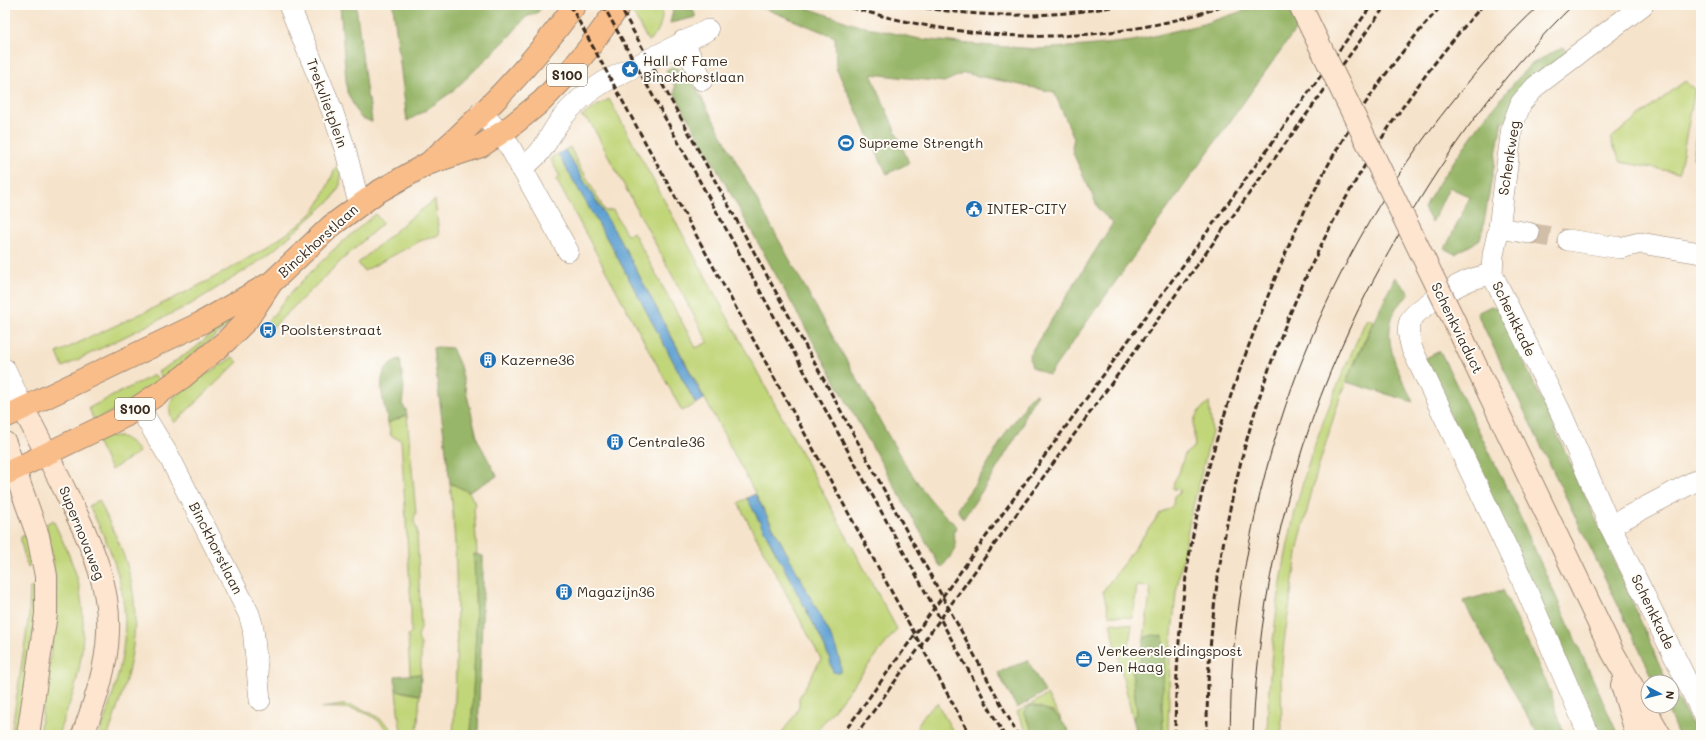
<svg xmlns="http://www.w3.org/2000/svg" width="1706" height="740" viewBox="0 0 1706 740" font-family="Mali,sans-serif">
  <rect width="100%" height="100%" fill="#fdfcf7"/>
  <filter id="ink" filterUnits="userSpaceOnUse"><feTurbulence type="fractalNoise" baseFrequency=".025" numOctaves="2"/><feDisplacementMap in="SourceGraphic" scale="8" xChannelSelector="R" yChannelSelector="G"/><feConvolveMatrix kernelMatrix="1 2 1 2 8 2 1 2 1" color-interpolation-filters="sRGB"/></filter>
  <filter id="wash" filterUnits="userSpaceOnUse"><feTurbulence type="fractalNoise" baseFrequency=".012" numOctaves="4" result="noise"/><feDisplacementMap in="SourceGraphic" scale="16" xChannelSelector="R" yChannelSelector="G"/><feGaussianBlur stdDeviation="0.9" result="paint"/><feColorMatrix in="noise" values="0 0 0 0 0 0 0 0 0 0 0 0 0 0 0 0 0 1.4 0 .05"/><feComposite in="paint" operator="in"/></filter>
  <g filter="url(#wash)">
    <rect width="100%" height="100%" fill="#f6e3cb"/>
    <g fill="#c1d579" stroke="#7e804c">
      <path d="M636,5H663C662,19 661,33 648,41L632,11Z"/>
      <polygon points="1685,81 1695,90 1679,173 1621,162 1610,139"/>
      <polygon points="609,99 897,629 814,735 780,735 795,715 799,706 799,698 821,659 738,503 747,498 820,636 829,657 833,672 841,667 838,654 829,632 622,243 565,150 570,147 582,172 583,171 605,211 613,210 627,235 633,232 696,348 708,342 594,129 590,122 581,116"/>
      <polygon points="1701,115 1701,159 1693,158"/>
      <polygon points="558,154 613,249 696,404 682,411 556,179 560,177 551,160 552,157"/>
      <path d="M337,166H339L341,175L340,185L333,198L275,249L254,265L191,304L63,367L57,353C123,321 192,293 255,254C274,242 295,230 311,214C324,200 328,182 337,166Z"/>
      <polygon points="435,200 439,235 420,241 364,271 358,263 413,216"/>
      <polygon points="375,214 383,223 343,259 272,328 267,323 293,290 331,252"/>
      <polygon points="248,301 230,324 163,379 158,372 194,349"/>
      <path d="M1367,318L1373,321L1346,382L1339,400L1316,475L1298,547L1284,642L1281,677L1282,735H1267C1269,658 1278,580 1297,504C1313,440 1340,378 1367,318Z"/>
      <path d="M233,357L238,362L174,423C167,411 169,401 179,392Z"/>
      <polygon points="154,375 160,382 126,404 94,421 89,408"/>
      <path d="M1209,402L1212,432L1191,514L1176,593L1170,656L1168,735H1159L1163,731L1162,702L1153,635L1144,638L1151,587L1137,586L1133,618L1109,615L1103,591L1161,512L1169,509L1173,505L1174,496L1178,495L1180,490L1176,488L1175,491L1173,489L1174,482L1179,473L1185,454L1195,446C1193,423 1190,417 1209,402Z"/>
      <path d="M407,415L416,513C413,519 414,523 417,529L421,629C418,634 417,639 421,644V674L410,675L408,635L411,633V604L401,440L391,436L388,423Z"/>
      <path d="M110,436C125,435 131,441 139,452L111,470L97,441Z"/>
      <path d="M450,483L469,492L476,505L474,507L477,555L474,554L476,630L471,735H453C458,651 459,567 450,483Z"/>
      <path d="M99,500C108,520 119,541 126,562C146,624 129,677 108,735H99C121,673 136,627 114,562C108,542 98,524 89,506Z"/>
      <path d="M53,520C61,538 70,555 76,574C85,606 85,642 78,674C74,695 65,715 58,735H39L57,606L56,581L46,524Z"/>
      <polygon points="25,535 29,542 33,560 28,568 21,543 21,537"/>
      <polygon points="35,586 38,590 20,735 11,735 29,615 30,588"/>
      <polygon points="1110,623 1132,625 1128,651 1142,653 1140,664 1132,672 1137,712 1133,719"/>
      <polygon points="396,691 420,695 417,735 402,735 399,720"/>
      <polygon points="1047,695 1062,720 1052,711 1032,705 1028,707 1024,714 1035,735 1028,735 1017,712"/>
      <path d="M937,703L955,735H918C915,721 928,711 937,703Z"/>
      <path d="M342,705C364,706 383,718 397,735H390C373,708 350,707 321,708Z"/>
    </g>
    <g fill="#98b669" stroke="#6a7044">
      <polygon points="340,5 356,5 367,95 368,99 369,99 372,122 361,118 359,116 347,92"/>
      <polygon points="393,5 544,5 537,13 526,17 507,39 453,91 426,110 407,121"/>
      <polygon points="674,5 691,5 696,17 670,23"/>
      <polygon points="756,5 799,5 856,25 920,39 980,45 1037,49 1085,46 1133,41 1203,24 1261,5 1313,5 1049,375 1032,367 1029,355 1113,223 1099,210 1073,153 1072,147 1074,138 1054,92 964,73 944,82 871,74 909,163 887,174 836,68 835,37"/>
      <polygon points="1563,47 1566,52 1507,121 1502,121 1483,228 1480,240 1455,254 1445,249 1470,197 1449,187 1432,223 1424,208 1440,181 1483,120 1518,78 1530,65"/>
      <path d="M672,67L687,71C744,176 800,281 860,384C885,429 917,495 957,526L953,533C959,550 952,554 941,568L849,406L675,94V86L666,70Z"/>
      <path d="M1395,277L1410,294C1405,299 1398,304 1395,310C1380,342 1400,374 1413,402L1346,382Z"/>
      <polygon points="1491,306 1500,309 1608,546 1667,682 1655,682 1477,313"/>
      <polygon points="438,347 452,348 460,366 478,441 497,476 469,492 450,483 433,348"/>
      <polygon points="1440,351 1513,501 1618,735 1599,735 1424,359"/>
      <path d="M400,359L404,388L402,404L406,410L407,415L388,423C384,402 371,367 400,359Z"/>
      <polygon points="1035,394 1037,395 1025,414 1023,425 991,478 963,519 958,511 959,506 981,475 1007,431 1024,408 1028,399"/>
      <polygon points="474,554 483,556 483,589 478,735 471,735 476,630"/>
      <polygon points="1503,590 1551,693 1564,735 1538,735 1463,601"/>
      <polygon points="1153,635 1162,636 1165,654 1162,702 1163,731 1159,735 1146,735 1136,730 1133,719 1137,712 1132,671 1140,664 1144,638"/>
      <polygon points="1028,661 1045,692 1017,708 998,673 1010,667"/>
      <polygon points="421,674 420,695 396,690 395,676"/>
      <polygon points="1672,694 1680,702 1697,735 1678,735 1666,706 1672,706"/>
      <path d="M1032,705C1056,712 1058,714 1071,735H1035L1024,714L1028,707Z"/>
    </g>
    <g fill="#5fa0d2" stroke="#4d6578">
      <polygon points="565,150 622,243 704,399 696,404 613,249 558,154"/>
      <path d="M755,494L829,632C834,645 841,657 841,671L839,673L833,672L829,657L820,636L747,498Z"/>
    </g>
  </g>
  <g filter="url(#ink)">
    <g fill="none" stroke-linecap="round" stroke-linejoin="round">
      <polyline stroke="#d1bea8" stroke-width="21" stroke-dasharray="21 10" stroke-linecap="butt" points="1529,233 1568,240"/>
      <g stroke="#988674" stroke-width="22">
        <g id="minor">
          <polyline points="289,5 332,110 346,152 359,204"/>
          <polyline points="1643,5 1536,86 1521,103 1512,127 1499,228 1493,255 1492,274 1561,413 1610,526 1701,710"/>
          <polyline points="683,41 702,80"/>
          <polyline points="481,112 506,140 568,251"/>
          <path d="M521,168C547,151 545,140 562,118C574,103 588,92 604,82L708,30"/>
          <polyline points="1499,228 1529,233"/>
          <polyline points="1568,240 1620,248 1640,243 1701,253"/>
          <path d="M1492,274C1483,276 1473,278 1465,282C1454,287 1413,311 1410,321C1406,330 1410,340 1412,349L1520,575L1589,735"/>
          <polyline points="5,369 23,408"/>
          <polyline points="139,407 171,460 249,614 253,628 260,700"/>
          <polyline points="1610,526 1701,478"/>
        </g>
      </g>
      <g stroke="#988674" stroke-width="24">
        <g id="secondary">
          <polyline points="1463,339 1612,651 1660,735"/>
          <path d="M23,408C41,442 58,476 75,511C94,550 110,589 108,632C107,668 95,701 83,735"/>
          <polyline points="5,443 38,536 46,576 46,614 28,735"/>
          <polyline points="1622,685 1637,735"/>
        </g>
      </g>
      <g stroke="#988674" stroke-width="24">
        <g id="primary">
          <path d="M432,160C484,115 535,60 575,5"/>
          <polyline points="5,417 201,323 272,282 331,226 376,193 427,164 481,146 510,127 542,101 567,75 588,49 620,5"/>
          <polyline points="5,474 125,416 183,377 226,341 247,320 270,285"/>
        </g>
      </g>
      <use href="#minor" stroke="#fff" stroke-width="21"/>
      <use href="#secondary" stroke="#fde5d0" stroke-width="22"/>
      <use href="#primary" stroke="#f9bd89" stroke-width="22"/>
      <g stroke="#3b2a1e" stroke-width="1">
        <path d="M1230,735C1231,702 1231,669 1235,637C1257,439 1327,257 1452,102C1479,68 1508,34 1540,5"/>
        <path d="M1253,735C1258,594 1291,451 1352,323C1370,284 1391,248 1412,212C1457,137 1511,65 1573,5"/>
      </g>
      <g stroke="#3b2a1e" stroke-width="3" stroke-dasharray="6 3" stroke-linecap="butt">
        <polyline points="570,5 970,735"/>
        <polyline points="603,5 1004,735"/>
        <polyline points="619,5 1018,735"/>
        <path d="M843,5C970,44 1099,49 1227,5"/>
        <path d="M908,5C979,18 1051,19 1122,5"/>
        <polyline points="842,735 1372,5"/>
        <polyline points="856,735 1386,5"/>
        <path d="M1175,735C1176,657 1182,578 1200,502C1216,433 1240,367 1266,301C1288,245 1313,188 1345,136C1372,90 1406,45 1442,5"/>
        <path d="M1207,735C1206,467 1305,205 1483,5"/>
      </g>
      <g stroke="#988674" stroke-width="24" stroke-linecap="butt">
        <polyline id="secondary-bridge" points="1300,5 1463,339"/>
      </g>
      <use href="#secondary-bridge" stroke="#fde5d0" stroke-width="22"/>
    </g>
  </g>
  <defs>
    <g id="sight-disc" transform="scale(0.9)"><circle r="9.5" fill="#1f6fb2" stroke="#fdfcf7"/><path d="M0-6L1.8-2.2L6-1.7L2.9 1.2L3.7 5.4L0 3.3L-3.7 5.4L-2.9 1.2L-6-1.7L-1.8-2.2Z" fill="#fff"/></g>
    <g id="stadium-disc" transform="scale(0.9)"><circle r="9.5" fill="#1f6fb2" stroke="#fdfcf7"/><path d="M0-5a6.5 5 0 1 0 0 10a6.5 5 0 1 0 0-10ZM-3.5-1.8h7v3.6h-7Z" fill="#fff"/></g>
    <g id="civic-disc" transform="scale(0.9)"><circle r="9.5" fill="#1f6fb2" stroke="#fdfcf7"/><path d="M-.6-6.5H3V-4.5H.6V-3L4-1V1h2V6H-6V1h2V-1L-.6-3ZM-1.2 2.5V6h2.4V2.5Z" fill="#fff"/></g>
    <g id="bus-disc" transform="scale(0.9)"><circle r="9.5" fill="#1f6fb2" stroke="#fdfcf7"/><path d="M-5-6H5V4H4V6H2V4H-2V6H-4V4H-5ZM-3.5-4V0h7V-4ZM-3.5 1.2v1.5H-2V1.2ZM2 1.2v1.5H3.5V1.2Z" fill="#fff"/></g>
    <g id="building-disc" transform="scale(0.9)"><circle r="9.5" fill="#1f6fb2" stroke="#fdfcf7"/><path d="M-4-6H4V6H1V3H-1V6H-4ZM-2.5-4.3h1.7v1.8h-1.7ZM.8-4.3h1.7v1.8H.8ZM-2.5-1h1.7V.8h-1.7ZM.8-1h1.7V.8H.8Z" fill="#fff"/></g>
    <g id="office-disc" transform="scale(0.9)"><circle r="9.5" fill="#1f6fb2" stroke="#fdfcf7"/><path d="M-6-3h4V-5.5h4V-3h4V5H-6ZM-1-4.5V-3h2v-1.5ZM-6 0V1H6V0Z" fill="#fff"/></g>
  </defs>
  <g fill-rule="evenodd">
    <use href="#sight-disc" x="630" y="69"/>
    <use href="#stadium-disc" x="846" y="143"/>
    <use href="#civic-disc" x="974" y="209"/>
    <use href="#bus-disc" x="268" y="330"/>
    <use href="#building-disc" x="488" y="360"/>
    <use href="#building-disc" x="615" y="442"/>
    <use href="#building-disc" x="564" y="592"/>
    <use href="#office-disc" x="1084" y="659"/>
  </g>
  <g text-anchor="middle" stroke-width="4" stroke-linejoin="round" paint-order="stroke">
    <g fill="#fdfcf7" stroke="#75695f" stroke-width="1">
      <rect x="547" y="64" width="40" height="22" rx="3"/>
      <rect x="115" y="398" width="40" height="22" rx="3"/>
    </g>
    <g font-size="13" font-weight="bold" fill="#3b2a1e">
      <text x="567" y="80">S100</text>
      <text x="135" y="414">S100</text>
    </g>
    <g font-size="14" fill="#3b2a1e" stroke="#fdfcf7" text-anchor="start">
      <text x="643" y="66">Hall of Fame<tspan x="643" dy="16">Binckhorstlaan</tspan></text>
      <text x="859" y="148">Supreme Strength</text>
      <text x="987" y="214">INTER-CITY</text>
      <text x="281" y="335">Poolsterstraat</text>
      <text x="501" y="365">Kazerne36</text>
      <text x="628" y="447">Centrale36</text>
      <text x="577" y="597">Magazijn36</text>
      <text x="1097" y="656">Verkeersleidingspost<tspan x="1097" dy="16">Den Haag</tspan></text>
    </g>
    <g font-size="14" fill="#3b2a1e" stroke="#fdfcf7">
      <text transform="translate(327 103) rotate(70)" y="5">Trekvlietplein</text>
      <text transform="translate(1509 158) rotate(-81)" y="5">Schenkweg</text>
      <text transform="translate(318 241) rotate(-42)" y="5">Binckhorstlaan</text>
      <text transform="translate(1514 319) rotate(64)" y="5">Schenkkade</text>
      <text transform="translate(1457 328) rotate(64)" y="5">Schenkviaduct</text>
      <text transform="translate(82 533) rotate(68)" y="5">Supernovaweg</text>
      <text transform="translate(216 548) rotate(63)" y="5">Binckhorstlaan</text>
      <text transform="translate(1653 612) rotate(64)" y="5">Schenkkade</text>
    </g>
  </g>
  <rect width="1706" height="740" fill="none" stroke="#fdfcf7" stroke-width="20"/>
  <g transform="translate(1660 694) rotate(97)"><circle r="19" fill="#fdfcf7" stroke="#afa8a0"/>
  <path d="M0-3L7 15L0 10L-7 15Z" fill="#1f6fb2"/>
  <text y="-6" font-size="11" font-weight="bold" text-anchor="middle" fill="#3b2a1e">N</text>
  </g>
</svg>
